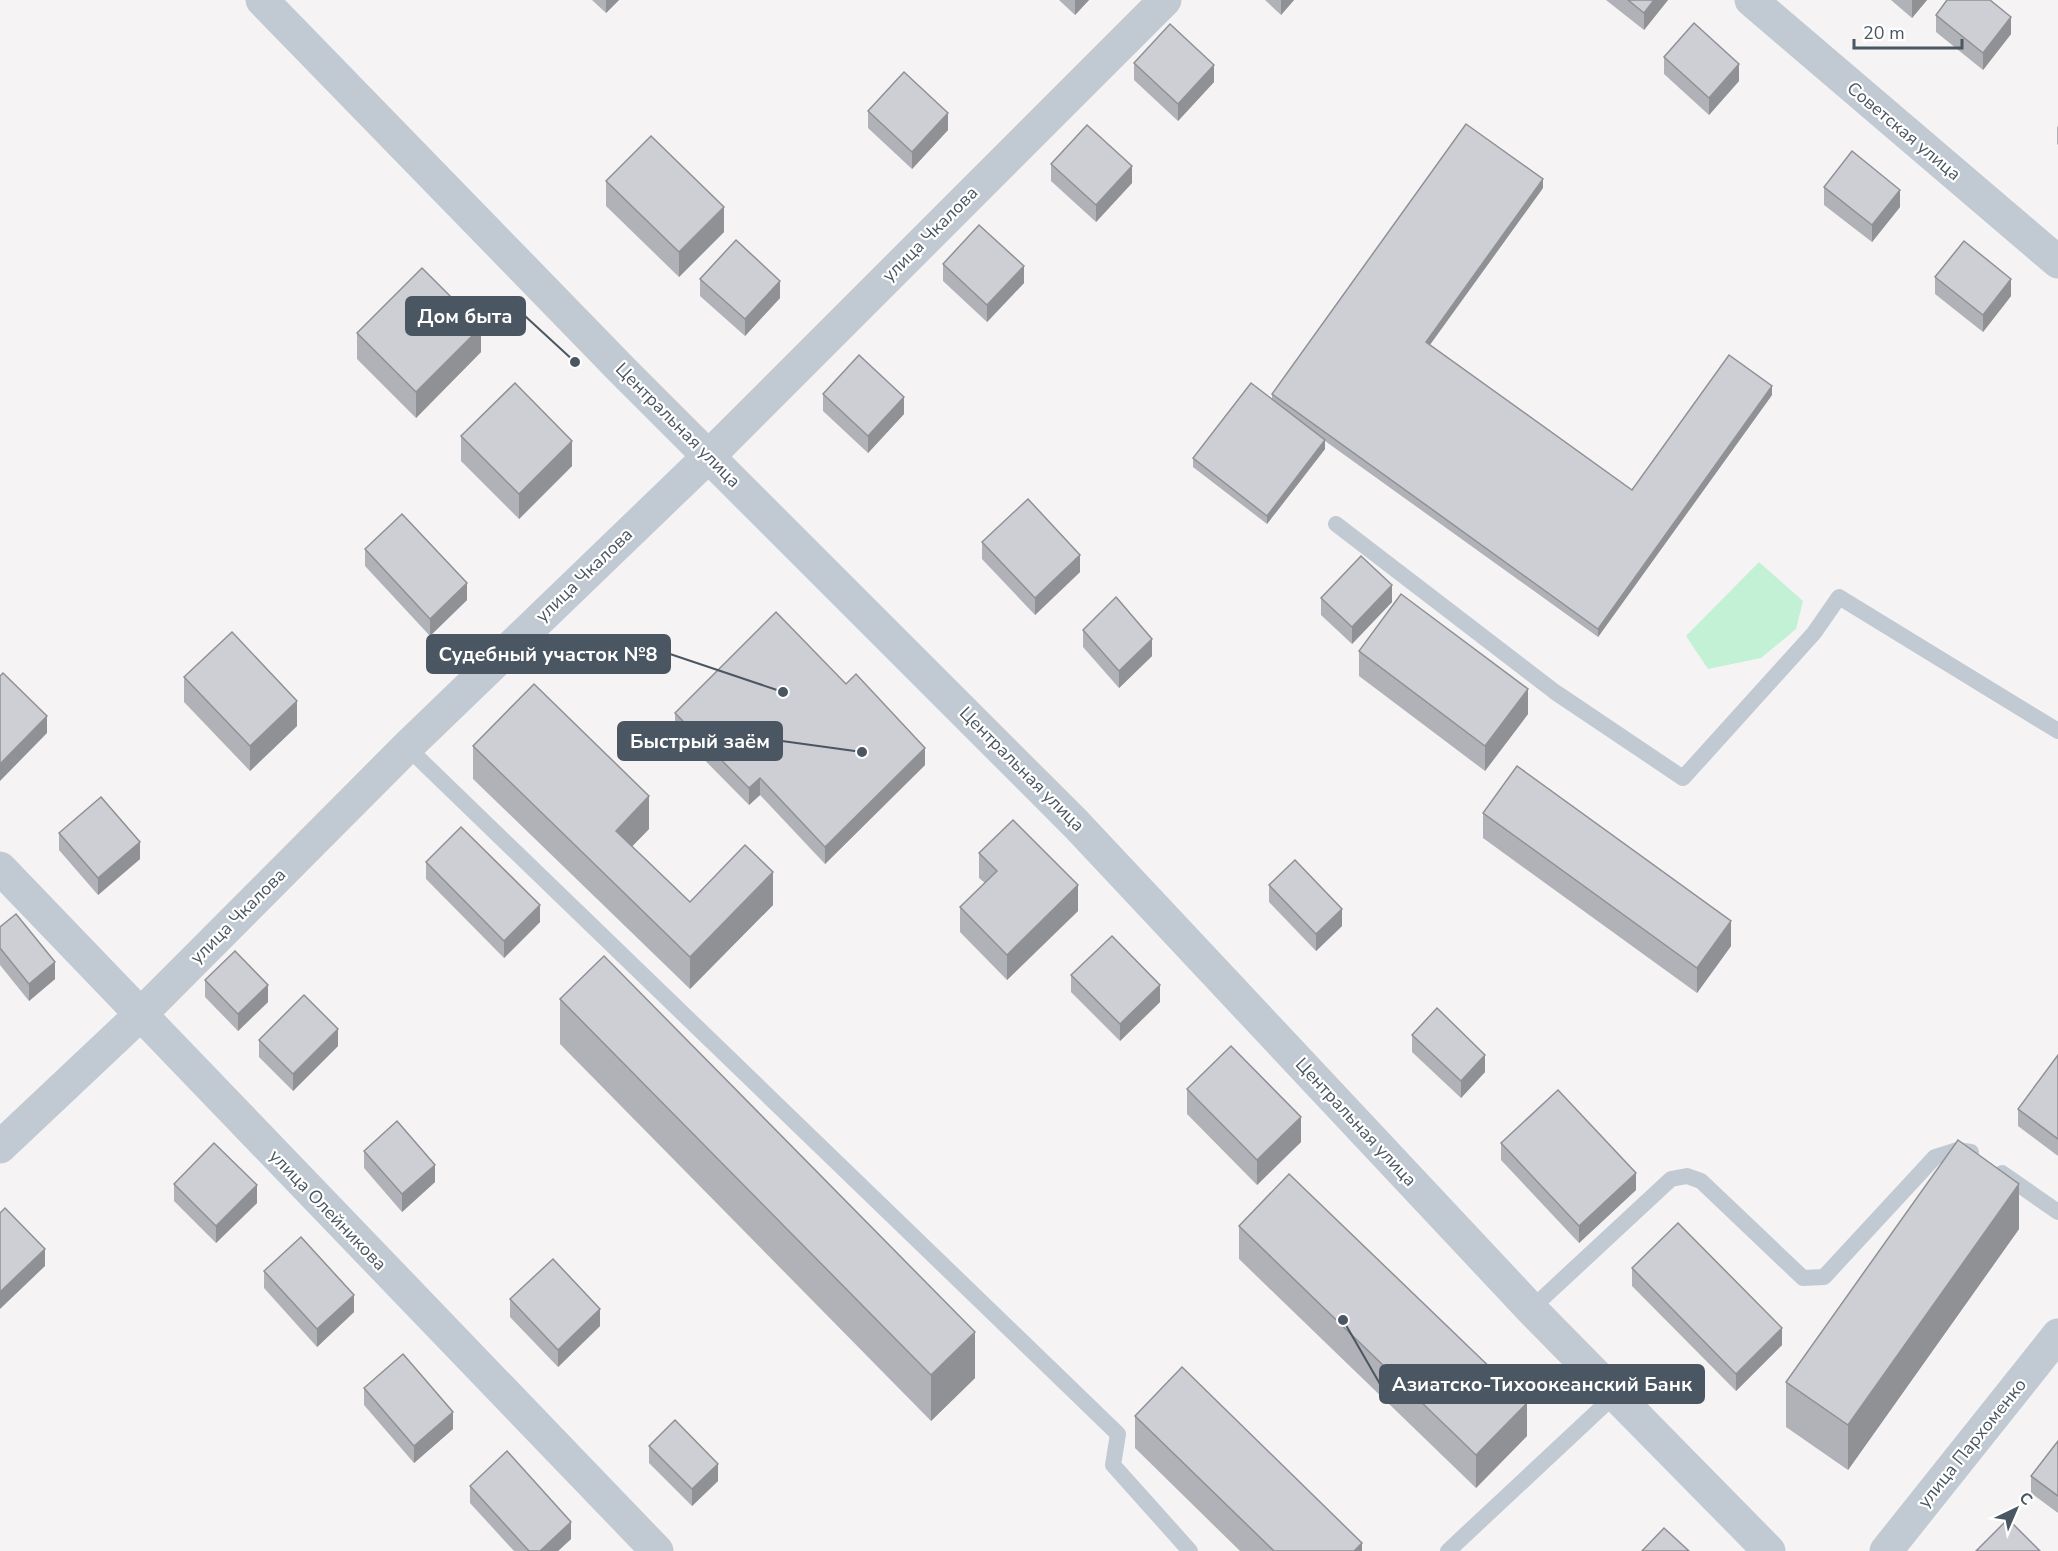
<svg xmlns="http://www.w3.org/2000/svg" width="2058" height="1551" viewBox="0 0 2058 1551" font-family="'Nunito Sans',sans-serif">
  <rect width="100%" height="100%" fill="#f5f3f3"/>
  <polygon fill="#c3f1d5" points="1759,562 1803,601 1796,629 1761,658 1708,669 1686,636"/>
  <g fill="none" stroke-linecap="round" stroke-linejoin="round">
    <g stroke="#c1cad2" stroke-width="16">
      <polyline points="1336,524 1555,692 1683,778 1814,633 1839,597 2058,731"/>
      <polyline points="407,747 1118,1434 1113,1465 1190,1551"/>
      <polyline points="2002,1173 2058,1212"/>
      <polyline points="1531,1309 1671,1179 1687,1176 1701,1181 1803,1278 1824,1277 1935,1157 1957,1150 1971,1152"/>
      <polyline points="1448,1551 1616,1394"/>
    </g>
    <g stroke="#c1cad2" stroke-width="33">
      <polyline points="262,0 623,371 1076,824 1531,1309 1769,1551"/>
      <polyline points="1751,0 2058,262"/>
      <polyline points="0,868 657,1551"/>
      <polyline points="0,1147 140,1015 407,747 709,456 1165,0"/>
      <polyline points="1886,1551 2058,1335"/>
    </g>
  </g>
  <g fill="#b0b2b7">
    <polygon points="592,0 619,0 606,13"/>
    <polygon points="1059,0 1089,0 1075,15"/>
    <polygon points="1265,0 1294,0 1281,15"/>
    <polygon points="1606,0 1668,0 1644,30"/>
    <polygon points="1891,0 1927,0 1912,18"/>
    <polygon points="1936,15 2011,34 1983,70 1936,32"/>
    <polygon points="1664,57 1739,81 1709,115 1664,74"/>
    <polygon points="1134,63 1214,82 1178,121 1134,80"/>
    <polygon points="868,111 948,130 912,169 868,128"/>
    <polygon points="2058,126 2058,145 2057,144 2057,127"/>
    <polygon points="1051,164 1132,183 1096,222 1051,181"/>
    <polygon points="606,181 724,232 679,277 606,206"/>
    <polygon points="1824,187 1900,207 1872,242 1824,205"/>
    <polygon points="1543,188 1430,345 1632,490 1772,395 1598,637 1325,441 1325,449 1267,524 1193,467 1193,458 1272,399 1272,394"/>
    <polygon points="943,264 1024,283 987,322 943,281"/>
    <polygon points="1935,277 2011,296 1983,332 1935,294"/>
    <polygon points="700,279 780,298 745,336 700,296"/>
    <polygon points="357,333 481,352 416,418 357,359"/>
    <polygon points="823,394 904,414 868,453 823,411"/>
    <polygon points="461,436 572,466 519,519 461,461"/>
    <polygon points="982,542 1080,572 1035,615 982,559"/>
    <polygon points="365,549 467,600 430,636 365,566"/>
    <polygon points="1321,598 1392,602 1352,644 1321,615"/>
    <polygon points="1083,630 1152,656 1119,688 1083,647"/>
    <polygon points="1359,651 1528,714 1485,771 1359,676"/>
    <polygon points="184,677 297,726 250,771 184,702"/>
    <polygon points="675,713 925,765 825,864 760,795 749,805 675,730"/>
    <polygon points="473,746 649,829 632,846 690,902 773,905 690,989 473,779"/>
    <polygon points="1483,813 1731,946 1697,993 1483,838"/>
    <polygon points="59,833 140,859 98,895 59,850"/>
    <polygon points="979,853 1078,911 1007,980 960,932 960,907 985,883 979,878"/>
    <polygon points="426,862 540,922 504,958 426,879"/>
    <polygon points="1269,885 1342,926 1316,951 1269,902"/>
    <polygon points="0,927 55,979 29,1001 0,965"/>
    <polygon points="1071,975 1160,1002 1120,1041 1071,992"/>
    <polygon points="205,980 268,1002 238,1031 205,997"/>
    <polygon points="560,999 975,1378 931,1421 560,1044"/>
    <polygon points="1412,1035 1485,1072 1461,1098 1412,1052"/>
    <polygon points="259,1040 338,1046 293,1091 259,1057"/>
    <polygon points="2058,1055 2058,1156 2018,1126 2018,1109"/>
    <polygon points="1187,1089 1301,1142 1257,1185 1187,1114"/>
    <polygon points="1501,1143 1636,1190 1579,1243 1501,1160"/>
    <polygon points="364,1151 435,1182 402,1212 364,1168"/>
    <polygon points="174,1184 257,1203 216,1243 174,1201"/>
    <polygon points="1239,1226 1527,1436 1476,1488 1239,1259"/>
    <polygon points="2019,1229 1848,1470 1786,1427 1786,1382"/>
    <polygon points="1632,1268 1782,1345 1736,1391 1632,1286"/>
    <polygon points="264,1271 354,1312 317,1347 264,1288"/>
    <polygon points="510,1299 600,1326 558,1367 510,1317"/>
    <polygon points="364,1388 453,1429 414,1463 364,1405"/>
    <polygon points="1135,1416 1362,1551 1240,1551 1135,1448"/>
    <polygon points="2058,1441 2058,1513 2031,1493 2031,1476"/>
    <polygon points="649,1446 718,1481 692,1506 649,1463"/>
    <polygon points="470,1486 571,1539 558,1551 514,1551 470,1503"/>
  </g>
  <g fill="#909195">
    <polygon points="606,0 619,0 606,13"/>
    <polygon points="1075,0 1089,0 1075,15"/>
    <polygon points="1281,0 1294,0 1281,15"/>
    <polygon points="1654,0 1668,0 1644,30 1644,13"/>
    <polygon points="1912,0 1927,0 1912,18"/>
    <polygon points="2011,17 2011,34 1983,70 1983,53"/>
    <polygon points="1739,64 1739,81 1709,115 1709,98"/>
    <polygon points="1214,65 1214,82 1178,121 1178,104"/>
    <polygon points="948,113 948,130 912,169 912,152"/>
    <polygon points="1132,166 1132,183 1096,222 1096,205"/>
    <polygon points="1543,179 1543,188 1426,350 1426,342"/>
    <polygon points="1900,190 1900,207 1872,242 1872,225"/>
    <polygon points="724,207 724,232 679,277 679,252"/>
    <polygon points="1024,266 1024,283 987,322 987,305"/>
    <polygon points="2011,279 2011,296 1983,332 1983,315"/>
    <polygon points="780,281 780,298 745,336 745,319"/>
    <polygon points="481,327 481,352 416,418 416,392"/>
    <polygon points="1772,386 1772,395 1598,637 1598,629"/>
    <polygon points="904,397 904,414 868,453 868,436"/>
    <polygon points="1325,440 1325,449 1267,524 1267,516"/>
    <polygon points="572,441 572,466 519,519 519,494"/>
    <polygon points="1080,555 1080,572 1035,615 1035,598"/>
    <polygon points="467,583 467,600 430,636 430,619"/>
    <polygon points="1392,585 1392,602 1352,644 1352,627"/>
    <polygon points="1152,639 1152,656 1119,688 1119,671"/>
    <polygon points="1528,689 1528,714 1485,771 1485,746"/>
    <polygon points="297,701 297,726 250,771 250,746"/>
    <polygon points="47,716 47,733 0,781 0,764"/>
    <polygon points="925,748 925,765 825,864 825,847"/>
    <polygon points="760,778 760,795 749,805 749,788"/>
    <polygon points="649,796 649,829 616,863 616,831"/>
    <polygon points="140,842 140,859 98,895 98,878"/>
    <polygon points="773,872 773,905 690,989 690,957"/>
    <polygon points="1078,885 1078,911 1007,980 1007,955"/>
    <polygon points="540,905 540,922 504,958 504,941"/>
    <polygon points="1342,909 1342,926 1316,951 1316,934"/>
    <polygon points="1731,921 1731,946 1697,993 1697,968"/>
    <polygon points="55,962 55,979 29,1001 29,984"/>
    <polygon points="268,985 268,1002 238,1031 238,1014"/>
    <polygon points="1160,985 1160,1002 1120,1041 1120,1024"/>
    <polygon points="338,1029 338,1046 293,1091 293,1074"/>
    <polygon points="1485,1055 1485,1072 1461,1098 1461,1081"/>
    <polygon points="1301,1117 1301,1142 1257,1185 1257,1160"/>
    <polygon points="435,1165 435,1182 402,1212 402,1194"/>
    <polygon points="1636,1173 1636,1190 1579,1243 1579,1226"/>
    <polygon points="2019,1184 2019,1229 1848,1470 1848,1425"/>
    <polygon points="257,1185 257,1203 216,1243 216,1226"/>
    <polygon points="45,1249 45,1266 0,1309 0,1292"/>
    <polygon points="354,1295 354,1312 317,1347 317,1329"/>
    <polygon points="600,1309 600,1326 558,1367 558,1350"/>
    <polygon points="1782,1328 1782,1345 1736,1391 1736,1374"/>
    <polygon points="975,1332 975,1378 931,1421 931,1375"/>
    <polygon points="1527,1403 1527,1436 1476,1488 1476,1455"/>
    <polygon points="453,1412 453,1429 414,1463 414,1446"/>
    <polygon points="718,1464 718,1481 692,1506 692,1489"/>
    <polygon points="571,1522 571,1539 558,1551 540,1551"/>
    <polygon points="1362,1543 1362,1551 1354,1551"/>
  </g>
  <g fill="#cdcfd5" stroke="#909195" stroke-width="1.5">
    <polygon points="1628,0 1654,0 1644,13"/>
    <polygon points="1947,0 1990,0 2011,17 1983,53 1936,15"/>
    <polygon points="1694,23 1739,64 1709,98 1664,57"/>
    <polygon points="1170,24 1214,65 1178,104 1134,63"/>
    <polygon points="904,72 948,113 912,152 868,111"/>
    <polygon points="1466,124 1543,179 1426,342 1632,490 1729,355 1772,386 1598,629 1272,394"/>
    <polygon points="1087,125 1132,166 1096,205 1051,164"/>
    <polygon points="651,136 724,207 679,252 606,181"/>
    <polygon points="1852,151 1900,190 1872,225 1824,187"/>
    <polygon points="979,225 1024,266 987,305 943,264"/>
    <polygon points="736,240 780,281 745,319 700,279"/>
    <polygon points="1964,241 2011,279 1983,315 1935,277"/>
    <polygon points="422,268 481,327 416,392 357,333"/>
    <polygon points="859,355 904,397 868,436 823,394"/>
    <polygon points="515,383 572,441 519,494 461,436"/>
    <polygon points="1251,383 1325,440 1267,516 1193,458"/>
    <polygon points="1028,499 1080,555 1035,598 982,542"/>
    <polygon points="402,514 467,583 430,619 365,549"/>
    <polygon points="1361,556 1392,585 1352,627 1321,598"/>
    <polygon points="1401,594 1528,689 1485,746 1359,651"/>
    <polygon points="1116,597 1152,639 1119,671 1083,630"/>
    <polygon points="776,612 846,684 856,674 925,748 825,847 760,778 749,788 675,713"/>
    <polygon points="232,632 297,701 250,746 184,677"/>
    <polygon points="3,673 47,716 0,764 0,676"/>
    <polygon points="534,684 649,796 616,831 690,902 745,845 773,872 690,957 473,746"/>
    <polygon points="1517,766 1731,921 1697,968 1483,813"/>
    <polygon points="101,797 140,842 98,878 59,833"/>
    <polygon points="1013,820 1078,885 1007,955 960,907 997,871 979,853"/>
    <polygon points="461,827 540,905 504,941 426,862"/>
    <polygon points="1295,860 1342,909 1316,934 1269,885"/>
    <polygon points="16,914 55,962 29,984 0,948 0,927"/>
    <polygon points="1112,936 1160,985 1120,1024 1071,975"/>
    <polygon points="235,951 268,985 238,1014 205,980"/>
    <polygon points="604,956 975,1332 931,1375 560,999"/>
    <polygon points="304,995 338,1029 293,1074 259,1040"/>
    <polygon points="1437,1008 1485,1055 1461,1081 1412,1035"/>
    <polygon points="1231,1046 1301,1117 1257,1160 1187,1089"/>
    <polygon points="2058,1055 2058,1139 2018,1109"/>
    <polygon points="1558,1090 1636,1173 1579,1226 1501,1143"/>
    <polygon points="397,1121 435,1165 402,1194 364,1151"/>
    <polygon points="1958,1140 2019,1184 1848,1425 1786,1382"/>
    <polygon points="214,1143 257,1185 216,1226 174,1184"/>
    <polygon points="1289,1174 1527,1403 1476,1455 1239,1226"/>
    <polygon points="5,1208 45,1249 0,1292 0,1213"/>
    <polygon points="1678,1223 1782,1328 1736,1374 1632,1268"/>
    <polygon points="301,1237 354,1295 317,1329 264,1271"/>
    <polygon points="553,1259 600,1309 558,1350 510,1299"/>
    <polygon points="403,1354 453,1412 414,1446 364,1388"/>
    <polygon points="1182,1367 1362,1543 1354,1551 1274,1551 1135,1416"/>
    <polygon points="675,1420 718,1464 692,1489 649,1446"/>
    <polygon points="2058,1441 2058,1496 2031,1476"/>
    <polygon points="507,1451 571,1522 540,1551 529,1551 470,1486"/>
    <polygon points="2008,1519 2040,1551 1976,1551"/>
    <polygon points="1664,1528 1689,1551 1642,1551"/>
  </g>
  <g text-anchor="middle" stroke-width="4.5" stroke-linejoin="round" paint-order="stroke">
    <g font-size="18" fill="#4a5661" stroke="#fff">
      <text transform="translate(1904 131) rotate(40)" y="6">Советская улица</text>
      <text transform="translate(930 234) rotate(-45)" y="6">улица Чкалова</text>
      <text transform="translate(678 425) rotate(45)" y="6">Центральная улица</text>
      <text transform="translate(584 575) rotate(-44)" y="6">улица Чкалова</text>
      <text transform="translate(1022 769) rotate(45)" y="6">Центральная улица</text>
      <text transform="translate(238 916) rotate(-45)" y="6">улица Чкалова</text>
      <text transform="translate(1356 1122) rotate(47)" y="6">Центральная улица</text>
      <text transform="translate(328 1210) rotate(46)" y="6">улица Олейникова</text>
      <text transform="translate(1972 1443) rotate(-51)" y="6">улица Пархоменко</text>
    </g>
  </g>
  <path fill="none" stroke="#4a5661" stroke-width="2" d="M575 362L525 316M783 692L670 654M862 752L782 741M1343 1320L1380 1384"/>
  <g fill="#4a5661" stroke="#fff" stroke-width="2">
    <circle cx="575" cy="362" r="6"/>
    <circle cx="783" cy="692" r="6"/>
    <circle cx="862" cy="752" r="6"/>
    <circle cx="1343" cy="1320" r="6"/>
  </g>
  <g fill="#4a5661" stroke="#4a5661" stroke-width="2">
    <rect x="406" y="297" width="119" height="38" rx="6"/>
    <rect x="427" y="635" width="243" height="38" rx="6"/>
    <rect x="618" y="722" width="164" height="38" rx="6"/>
    <rect x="1380" y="1365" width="324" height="38" rx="6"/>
  </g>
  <g font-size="20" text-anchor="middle" font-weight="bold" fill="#fff">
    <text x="465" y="323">Дом быта</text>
    <text x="548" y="661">Судебный участок №8</text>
    <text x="700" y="748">Быстрый заём</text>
    <text x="1542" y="1391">Азиатско-Тихоокеанский Банк</text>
  </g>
  <g transform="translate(2016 1509) rotate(44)" stroke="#ffffff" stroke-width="4.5" paint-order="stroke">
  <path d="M0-4.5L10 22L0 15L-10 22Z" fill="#4a5661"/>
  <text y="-9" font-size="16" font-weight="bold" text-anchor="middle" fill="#4a5661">С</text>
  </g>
  <path d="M1854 39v9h108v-9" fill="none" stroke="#4a5661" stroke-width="3"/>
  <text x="1863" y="39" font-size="18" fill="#4a5661" stroke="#ffffff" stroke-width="4.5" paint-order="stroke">20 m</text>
</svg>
